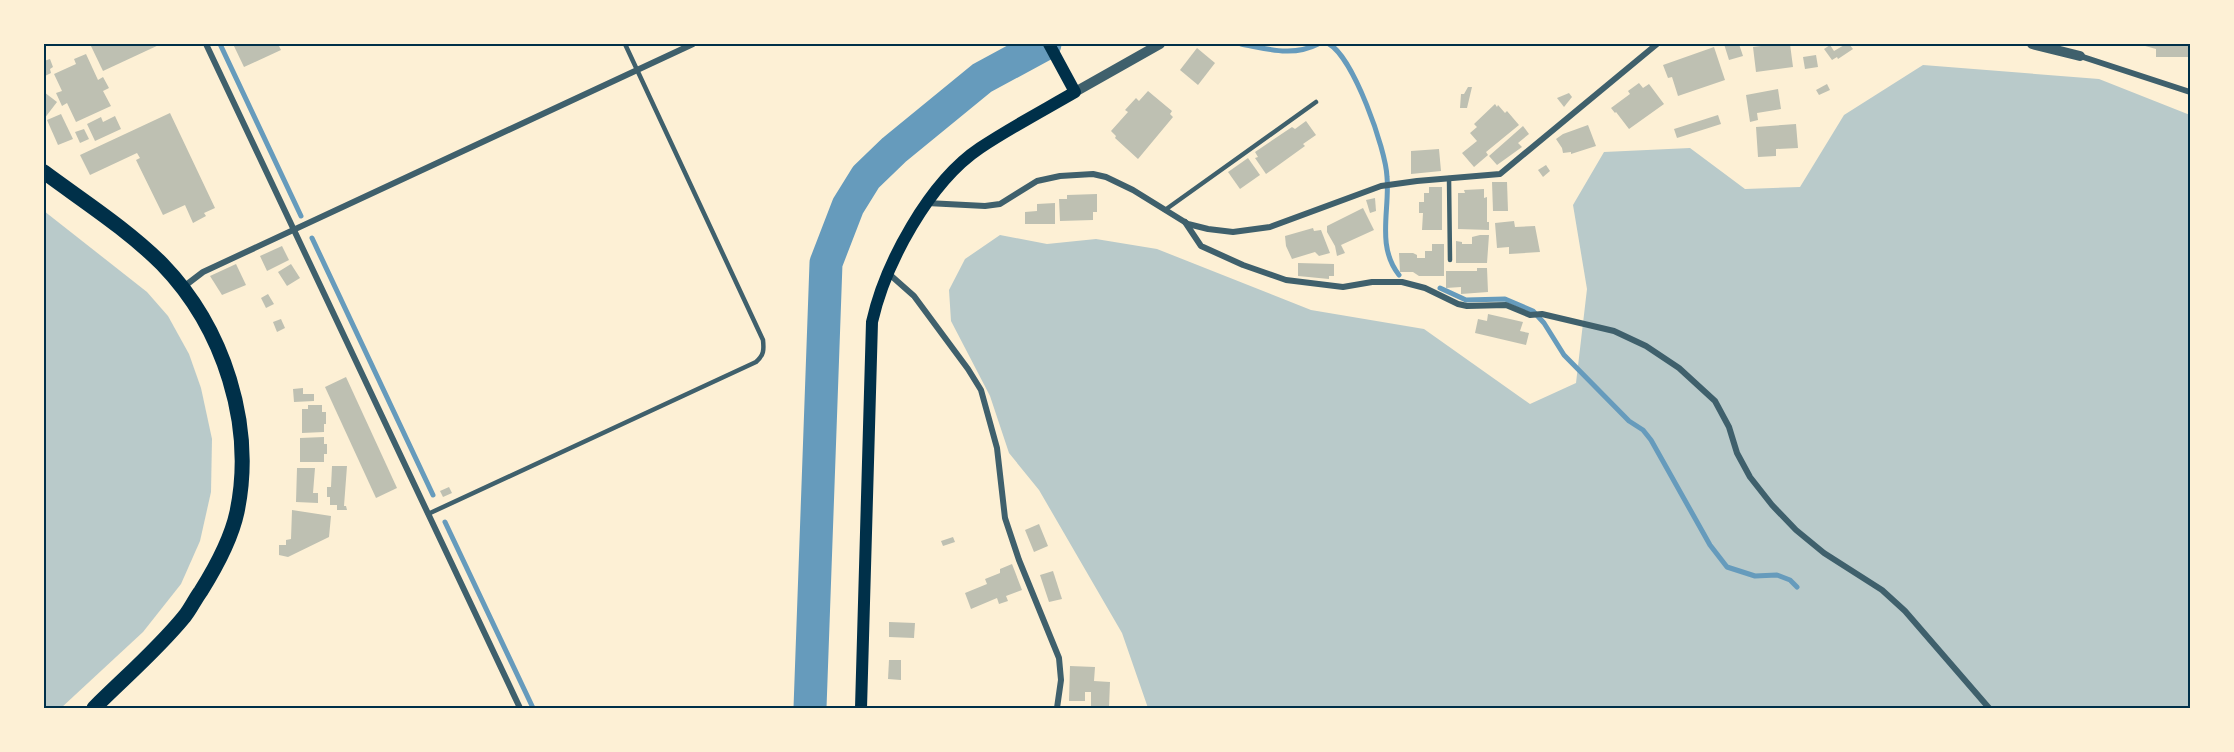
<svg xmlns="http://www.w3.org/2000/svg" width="2234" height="752" viewBox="0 0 2234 752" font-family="'Source Serif 4',serif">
  <rect width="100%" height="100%" fill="#fdf0d5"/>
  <g fill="#b9caca">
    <polygon points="1923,65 2099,79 2190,115 2190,708 1148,708 1122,633 1039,490 1009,453 990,396 951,321 949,290 965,259 1000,235 1047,244 1096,239 1157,249 1311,310 1424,329 1530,404 1576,383 1587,289 1573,205 1604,152 1690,148 1745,189 1800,187 1844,115"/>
    <polygon points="44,211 147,292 168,316 189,354 201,388 212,439 211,492 200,541 181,584 143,632 61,708 44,708"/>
  </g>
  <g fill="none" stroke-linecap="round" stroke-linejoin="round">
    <g stroke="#669bbc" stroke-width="5">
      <polyline points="220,44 301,216"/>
      <path d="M1241,44C1268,49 1293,57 1318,44"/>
      <path d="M1329,44C1353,57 1386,149 1387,177C1390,210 1376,246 1399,275"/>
      <polyline points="312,238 433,495"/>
      <polyline points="1440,288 1466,300 1505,299 1533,311 1544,323 1564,355 1629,421 1643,430 1651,440 1710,545 1727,567 1755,576 1777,575 1790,580 1797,587"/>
      <polyline points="445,522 533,708"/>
    </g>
    <polyline stroke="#669bbc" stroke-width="33" points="810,708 826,263 848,206 866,177 894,150 982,78 1045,44"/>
  </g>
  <g fill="#bec0b2">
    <polygon points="90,44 161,44 103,71"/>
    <polygon points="233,44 278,44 281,50 244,67"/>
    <polygon points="1724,44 1739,44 1743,56 1729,60"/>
    <polygon points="1760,44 1790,44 1793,67 1756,72 1753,47 1761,46"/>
    <polygon points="1846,44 1849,44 1853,49 1838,59 1837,57 1832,60 1824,49 1830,45 1834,51"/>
    <polygon points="2138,44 2190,44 2190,57 2156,57 2156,49"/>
    <polygon points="1714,47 1725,80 1678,96 1672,77 1668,78 1663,65"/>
    <polygon points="1197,48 1215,63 1198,85 1180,70"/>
    <polygon points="86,54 98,80 103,77 109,88 103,91 111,106 76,122 67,103 62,106 56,93 62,91 54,74 76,64 74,59"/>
    <polygon points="1816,55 1818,67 1805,69 1803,57"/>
    <polygon points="50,59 53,67 50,69 51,73 45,76 44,61"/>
    <polygon points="1639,83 1643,88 1649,84 1664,104 1629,129 1616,112 1615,113 1611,108 1630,94 1628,91"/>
    <polygon points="1827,84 1830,90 1819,95 1816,90"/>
    <polygon points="1468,87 1472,87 1467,108 1460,108 1461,94 1464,94"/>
    <polygon points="1778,89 1781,109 1757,113 1758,120 1750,122 1746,95"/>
    <polygon points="1148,91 1172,111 1170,114 1173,117 1138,159 1115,138 1116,136 1111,131 1128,112 1125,110 1136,98 1139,101"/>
    <polygon points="44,92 57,102 44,119"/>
    <polygon points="1569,93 1572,97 1564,107 1557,98"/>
    <polygon points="1495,104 1497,107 1498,105 1505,113 1507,111 1519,125 1486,152 1488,155 1474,167 1462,153 1477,141 1470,133 1477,127 1474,124"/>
    <polygon points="170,113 215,208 204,213 206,216 193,223 185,205 163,215 136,160 140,158 137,153 90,175 80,155"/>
    <polygon points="61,114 73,139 58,145 47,120"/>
    <polygon points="1718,115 1721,124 1677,138 1674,129"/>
    <polygon points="115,116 121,129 95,141 87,124 101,117 103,122"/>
    <polygon points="1306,121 1316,135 1303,144 1305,146 1266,174 1255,158 1258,157 1255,152 1292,127 1295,129"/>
    <polygon points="1796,124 1798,148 1776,149 1776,156 1758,157 1756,127"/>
    <polygon points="1588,125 1596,146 1571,154 1571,152 1563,153 1562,148 1556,139 1563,134"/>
    <polygon points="1523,126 1529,134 1518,143 1522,147 1497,165 1489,156"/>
    <polygon points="84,129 89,139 80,143 75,132"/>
    <polygon points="1439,149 1441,171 1411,174 1411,151"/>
    <polygon points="1248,158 1260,175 1240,189 1228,172"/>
    <polygon points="1546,165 1550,171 1543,177 1538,170"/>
    <polygon points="1492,182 1507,182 1508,211 1493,211"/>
    <polygon points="1429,187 1442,187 1442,230 1422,230 1423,213 1419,213 1419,202 1424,202 1424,193 1429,193"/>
    <polygon points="1484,189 1484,198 1487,197 1487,222 1489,222 1489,230 1458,229 1458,193 1465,193 1464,190"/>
    <polygon points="1097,194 1097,212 1093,212 1093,220 1060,221 1059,199 1067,199 1067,195"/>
    <polygon points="1375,198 1376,211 1370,213 1366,200"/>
    <polygon points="1055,203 1055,224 1025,224 1025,212 1037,211 1037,204"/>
    <polygon points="1363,208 1374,230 1341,245 1345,253 1337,256 1335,246 1327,232 1327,226"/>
    <polygon points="1514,221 1515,227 1535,226 1540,252 1509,254 1509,247 1497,248 1495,223"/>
    <polygon points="1313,228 1314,231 1321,230 1330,253 1319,256 1315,252 1292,259 1286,246 1285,236"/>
    <polygon points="1480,235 1489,235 1487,263 1456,263 1456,241 1462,242 1462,244 1472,244 1472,237"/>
    <polygon points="1432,244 1444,244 1444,276 1419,276 1413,272 1400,272 1399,253 1413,253 1417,255 1417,258 1425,258 1425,251 1432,251"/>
    <polygon points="282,246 289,260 267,271 260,256"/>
    <polygon points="1298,263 1334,264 1334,276 1329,276 1329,279 1298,276"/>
    <polygon points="236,264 246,285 222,295 210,276"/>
    <polygon points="291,264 300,278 287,286 278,272"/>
    <polygon points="1477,268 1487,268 1488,292 1461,294 1461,287 1446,288 1446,271 1477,271"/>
    <polygon points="268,294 274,304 266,308 261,298"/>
    <polygon points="1488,314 1523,322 1520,331 1529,333 1526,345 1475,333 1478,319 1487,321"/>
    <polygon points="281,319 285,328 277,332 273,322"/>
    <polygon points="346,377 397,488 376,498 325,387"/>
    <polygon points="303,388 303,394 314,394 314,401 294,402 293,389"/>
    <polygon points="308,405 322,405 322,412 326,412 326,424 324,424 324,432 302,433 302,409 308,409"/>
    <polygon points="324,437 324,444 327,444 327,454 324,454 324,462 300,462 300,438"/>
    <polygon points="332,466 347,466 344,506 346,506 347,510 337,510 337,505 330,505 330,497 327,497 327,487 331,487"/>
    <polygon points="297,468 315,468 313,493 318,493 318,503 296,502"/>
    <polygon points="449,487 452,493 443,497 440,491"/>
    <polygon points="292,510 331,516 329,537 288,557 279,555 279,545 286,545 286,540 291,539"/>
    <polygon points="1039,524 1048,546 1034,552 1025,530"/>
    <polygon points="953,537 955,542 943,546 941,541"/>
    <polygon points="1012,564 1022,590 1006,596 1008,601 999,604 997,598 971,609 965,593 987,584 985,579 1000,573 1000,569"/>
    <polygon points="1053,571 1062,599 1049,602 1040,575"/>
    <polygon points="889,622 915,623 914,638 889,637"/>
    <polygon points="889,660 901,660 901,680 888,679"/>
    <polygon points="1070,666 1095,667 1094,681 1110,682 1109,708 1091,708 1091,692 1085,692 1085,701 1069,701"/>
  </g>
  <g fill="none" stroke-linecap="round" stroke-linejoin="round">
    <g stroke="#3f606c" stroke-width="4.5">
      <polyline points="1449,178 1450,260"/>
      <polyline points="1165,210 1316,102"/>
      <path d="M428,514L756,362C764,355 764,350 763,340L625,44"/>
    </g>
    <g stroke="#3f606c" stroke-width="6">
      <polyline points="206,44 520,708"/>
      <polyline points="2080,56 2190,92"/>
      <polyline points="927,203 985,206 1000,204 1037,181 1060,176 1093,174 1106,177 1133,190 1188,224 1208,229 1233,232 1270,227 1381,186 1417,181 1500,174 1657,44"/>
      <polyline points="1185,222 1201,246 1243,265 1286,280 1343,287 1372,282 1402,282 1425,288 1458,304 1467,306 1506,305 1530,315 1542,314 1614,331 1646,346 1679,368 1715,401 1729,427 1737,453 1750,477 1772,505 1796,530 1824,553 1882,590 1905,611 1989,708"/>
      <polyline points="888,273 914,296 968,369 981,390 997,448 1005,518 1019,560 1059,658 1061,680 1057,708"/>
      <polyline points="182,288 203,272 693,44"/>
    </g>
    <g stroke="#3f606c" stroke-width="10">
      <polyline points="2032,44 2080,56"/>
      <polyline points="1075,92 1160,44"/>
    </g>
    <path stroke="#003049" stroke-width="12" d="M861,708L872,322C885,264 929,182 980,148C1010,128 1044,110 1075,92L1049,44"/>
    <path stroke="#003049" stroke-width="15" d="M44,172C83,201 127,229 162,264C224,328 255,425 237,512C231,540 216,567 201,591C195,599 190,610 184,617C157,650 124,678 94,708"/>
  </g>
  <rect width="2234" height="752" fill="none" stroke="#fdf0d5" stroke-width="90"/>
  <rect x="45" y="45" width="2144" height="662" fill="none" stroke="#003049" stroke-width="2"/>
</svg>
